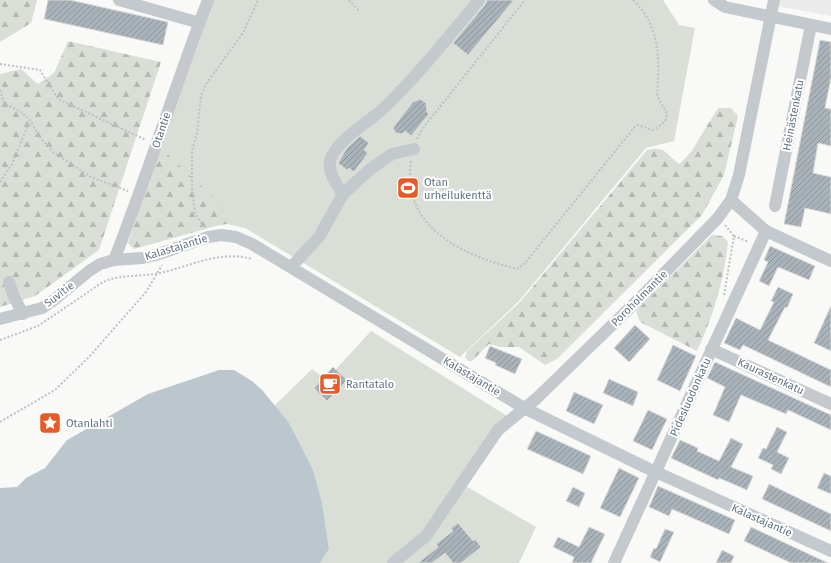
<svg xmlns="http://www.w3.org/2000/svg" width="831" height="563" viewBox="0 0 831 563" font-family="'Fira Sans',sans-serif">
  <defs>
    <pattern id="forest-firs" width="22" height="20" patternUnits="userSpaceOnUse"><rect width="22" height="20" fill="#d9dfd6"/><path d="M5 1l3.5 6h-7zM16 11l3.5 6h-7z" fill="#b4b9b3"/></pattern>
    <pattern id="building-hatch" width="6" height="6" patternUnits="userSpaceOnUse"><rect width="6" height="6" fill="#aab3ba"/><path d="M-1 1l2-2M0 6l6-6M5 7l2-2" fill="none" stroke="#8e969d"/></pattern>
  </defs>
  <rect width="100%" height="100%" fill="#f9faf7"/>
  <polygon fill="#eaebea" points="778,0 831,0 831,16 777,6"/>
  <g fill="url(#forest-firs)">
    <polygon points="0,0 37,0 31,23 0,42"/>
    <polygon points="214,0 245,228 227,224 216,226 134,249 128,243 160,147"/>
    <polygon points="68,41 161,62 99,250 35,296 0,307 0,74 21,69 38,84 54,73"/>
    <path d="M718,108H731L738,116L724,175L702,215L557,359L545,365L519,347H500L489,344L472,361H468L465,357L467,351L520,302L647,150C667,145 665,155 680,164L691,152Z"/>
    <path d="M712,235L722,236L728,242C724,281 713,316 697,351L640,322L636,311Z"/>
  </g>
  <g fill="#d9dfd6">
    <polygon points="214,0 663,0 679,25 695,28 674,141 646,148 519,301 460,357 245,228 160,147"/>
    <polygon points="371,331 512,419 462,484 536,527 519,563 320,563 329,549 322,502 313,470 274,406 312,369 326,380"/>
  </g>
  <polygon fill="#bbc7cc" points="219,370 234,370 252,381 263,391 289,423 313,470 322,502 329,549 320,563 0,563 0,488 17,487 26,478 45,468 67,440 148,394"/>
  <g fill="url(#building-hatch)" stroke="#dbdbd9">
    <polygon points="48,0 70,0 168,22 163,45 44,19"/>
    <polygon points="487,0 514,0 468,55 453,43 485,5"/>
    <polygon points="820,40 831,42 831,78 825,108 831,109 831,146 818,143 813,173 831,177 831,214 805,208 801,227 784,224"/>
    <polygon points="420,99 426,103 427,112 429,114 411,136 405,131 402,134 396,133 393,129 395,125 413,102"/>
    <polygon points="360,136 369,143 364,150 368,153 354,172 349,168 347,170 338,163 347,148"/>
    <polygon points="770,246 815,266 809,280 778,267 769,286 759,281 768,262 764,260"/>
    <polygon points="778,287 793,294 787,308 785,307 768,340 831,370 831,387 743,345 740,350 724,343 736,318 760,330 774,302 771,301"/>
    <polygon points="831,306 831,351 814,343"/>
    <polygon points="635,325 650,339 629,362 614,348"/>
    <polygon points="673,345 696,356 680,391 657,380"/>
    <polygon points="490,346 522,359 515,374 495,365 496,363 485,358"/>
    <polygon points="715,362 831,415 831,430 788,410 786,414 741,395 729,422 713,415 725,387 707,378"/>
    <polygon points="333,367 347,380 327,401 314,388"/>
    <polygon points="609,379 638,392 633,406 603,393"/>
    <polygon points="574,392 603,405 594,424 566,411"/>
    <polygon points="648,410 667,419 652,450 633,441"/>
    <polygon points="777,427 787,432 777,452 789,458 781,474 771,469 773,465 758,458 763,448 766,449"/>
    <polygon points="536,431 591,456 583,474 527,449"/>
    <polygon points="731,438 743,444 731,467 753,476 747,490 719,478 718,480 671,458 680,440 698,448 697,451 719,461"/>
    <polygon points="619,468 639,478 620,517 600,508"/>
    <polygon points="824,473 831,476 831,494 817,488"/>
    <polygon points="769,484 831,514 831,531 762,499"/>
    <polygon points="658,486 735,520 729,534 672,509 669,516 649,507"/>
    <polygon points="573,487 585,493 579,507 566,501"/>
    <polygon points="458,523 473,541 475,539 481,547 461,563 453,563 445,553 432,563 418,563 438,547 436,544 453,531 451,528"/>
    <polygon points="589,527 605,534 591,563 572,563 574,557 553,547 558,537 579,547"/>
    <polygon points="751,527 766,534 828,563 791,563 774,555 744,541"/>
    <polygon points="665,529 674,532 660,562 650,557 654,548 656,549"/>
    <polygon points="722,550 734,556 731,563 716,563"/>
  </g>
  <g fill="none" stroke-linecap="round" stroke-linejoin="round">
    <g stroke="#bec1c4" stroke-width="2" stroke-dasharray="2 2" stroke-linecap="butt">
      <polyline points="349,0 359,11"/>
      <polyline points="0,64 40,70 58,99 146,140"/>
      <polyline points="0,90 4,103 21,112 30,120 39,136 53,152 91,177 128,191"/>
      <polyline points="417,139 423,128 525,0"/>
      <path d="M411,161C401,228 462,255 517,269L525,263L633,129L637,125L653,130C679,115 661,110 657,94C660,60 660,25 633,0"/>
      <polyline points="0,182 12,164 30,120"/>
      <polyline points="204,227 195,213 192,188 192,150 197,133 201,96 206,84 243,33 258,0"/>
      <polyline points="734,236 749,242"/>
      <polyline points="724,295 734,236 725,225"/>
      <path d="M0,340L38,326L103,282C121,274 140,277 160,273C191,266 220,250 252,259"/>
      <polyline points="0,422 55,390 89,357 146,292 162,265"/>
    </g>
    <g stroke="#c4c9cd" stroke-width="12">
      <polyline points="119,0 200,23"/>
      <polyline points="714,0 725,7 831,29"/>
      <polyline points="343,194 369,170 392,154 414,149"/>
      <polyline points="731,200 766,231 831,261"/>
      <polyline points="775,206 811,25"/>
      <path d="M114,260C148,174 175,86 208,0"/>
      <path d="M291,267L319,237L343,194C337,186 326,169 331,158C340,137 370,122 386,106C420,73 449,36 479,0"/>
      <polyline points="9,282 14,297 23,314"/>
      <polyline points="0,319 42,308 54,300 89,271 100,264 114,260 142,258 156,255 208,237 221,235 236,237 252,244 524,408 647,468 831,551"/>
      <polyline points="711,349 831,404"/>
      <polyline points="393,563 426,536 498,430 537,398 642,296 717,219 731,200 739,175 774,0"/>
      <polyline points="614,563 766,231"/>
    </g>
  </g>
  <defs>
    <g id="stadium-square" transform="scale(1.15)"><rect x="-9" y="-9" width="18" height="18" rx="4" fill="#ea5926" stroke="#fff"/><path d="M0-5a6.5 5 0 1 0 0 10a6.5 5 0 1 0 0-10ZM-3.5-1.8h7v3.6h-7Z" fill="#fff"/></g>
    <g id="cafe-square" transform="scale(1.15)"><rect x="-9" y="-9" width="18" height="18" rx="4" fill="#ea5926" stroke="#fff"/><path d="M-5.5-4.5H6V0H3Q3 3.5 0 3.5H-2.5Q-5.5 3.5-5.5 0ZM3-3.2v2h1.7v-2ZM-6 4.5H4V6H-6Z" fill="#fff"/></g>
    <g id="sight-square" transform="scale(1.15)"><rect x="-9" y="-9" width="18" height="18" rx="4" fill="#ea5926" stroke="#fff"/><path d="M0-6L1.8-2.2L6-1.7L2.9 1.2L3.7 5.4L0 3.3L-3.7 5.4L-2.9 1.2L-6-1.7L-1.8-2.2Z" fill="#fff"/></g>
  </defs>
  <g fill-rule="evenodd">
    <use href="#stadium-square" x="408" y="188"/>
    <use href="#cafe-square" x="330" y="384"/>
    <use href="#sight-square" x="50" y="423"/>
  </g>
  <g text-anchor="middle" stroke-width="4" stroke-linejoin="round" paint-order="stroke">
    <g font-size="11" fill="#637483" stroke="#fff">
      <text transform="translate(793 115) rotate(-79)" y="4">Heinästenkatu</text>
      <text transform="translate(161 130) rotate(-71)" y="4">Otantie</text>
      <text transform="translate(176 247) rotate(-17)" y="4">Kalastajantie</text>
      <text transform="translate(59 294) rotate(-38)" y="4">Suvitie</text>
      <text transform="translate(639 298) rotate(-45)" y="4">Poroholmantie</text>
      <text transform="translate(472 376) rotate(31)" y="4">Kalastajantie</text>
      <text transform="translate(771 376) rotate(25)" y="4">Kaurastenkatu</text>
      <text transform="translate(690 397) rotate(-66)" y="4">Pidesluodonkatu</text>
      <text transform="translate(762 520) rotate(24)" y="4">Kalastajantie</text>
    </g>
    <g font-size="11" fill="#637483" stroke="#fff" text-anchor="start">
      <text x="424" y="186">Otan<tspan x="424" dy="13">urheilukenttä</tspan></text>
      <text x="346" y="388">Rantatalo</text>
      <text x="66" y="427">Otanlahti</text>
    </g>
  </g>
</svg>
